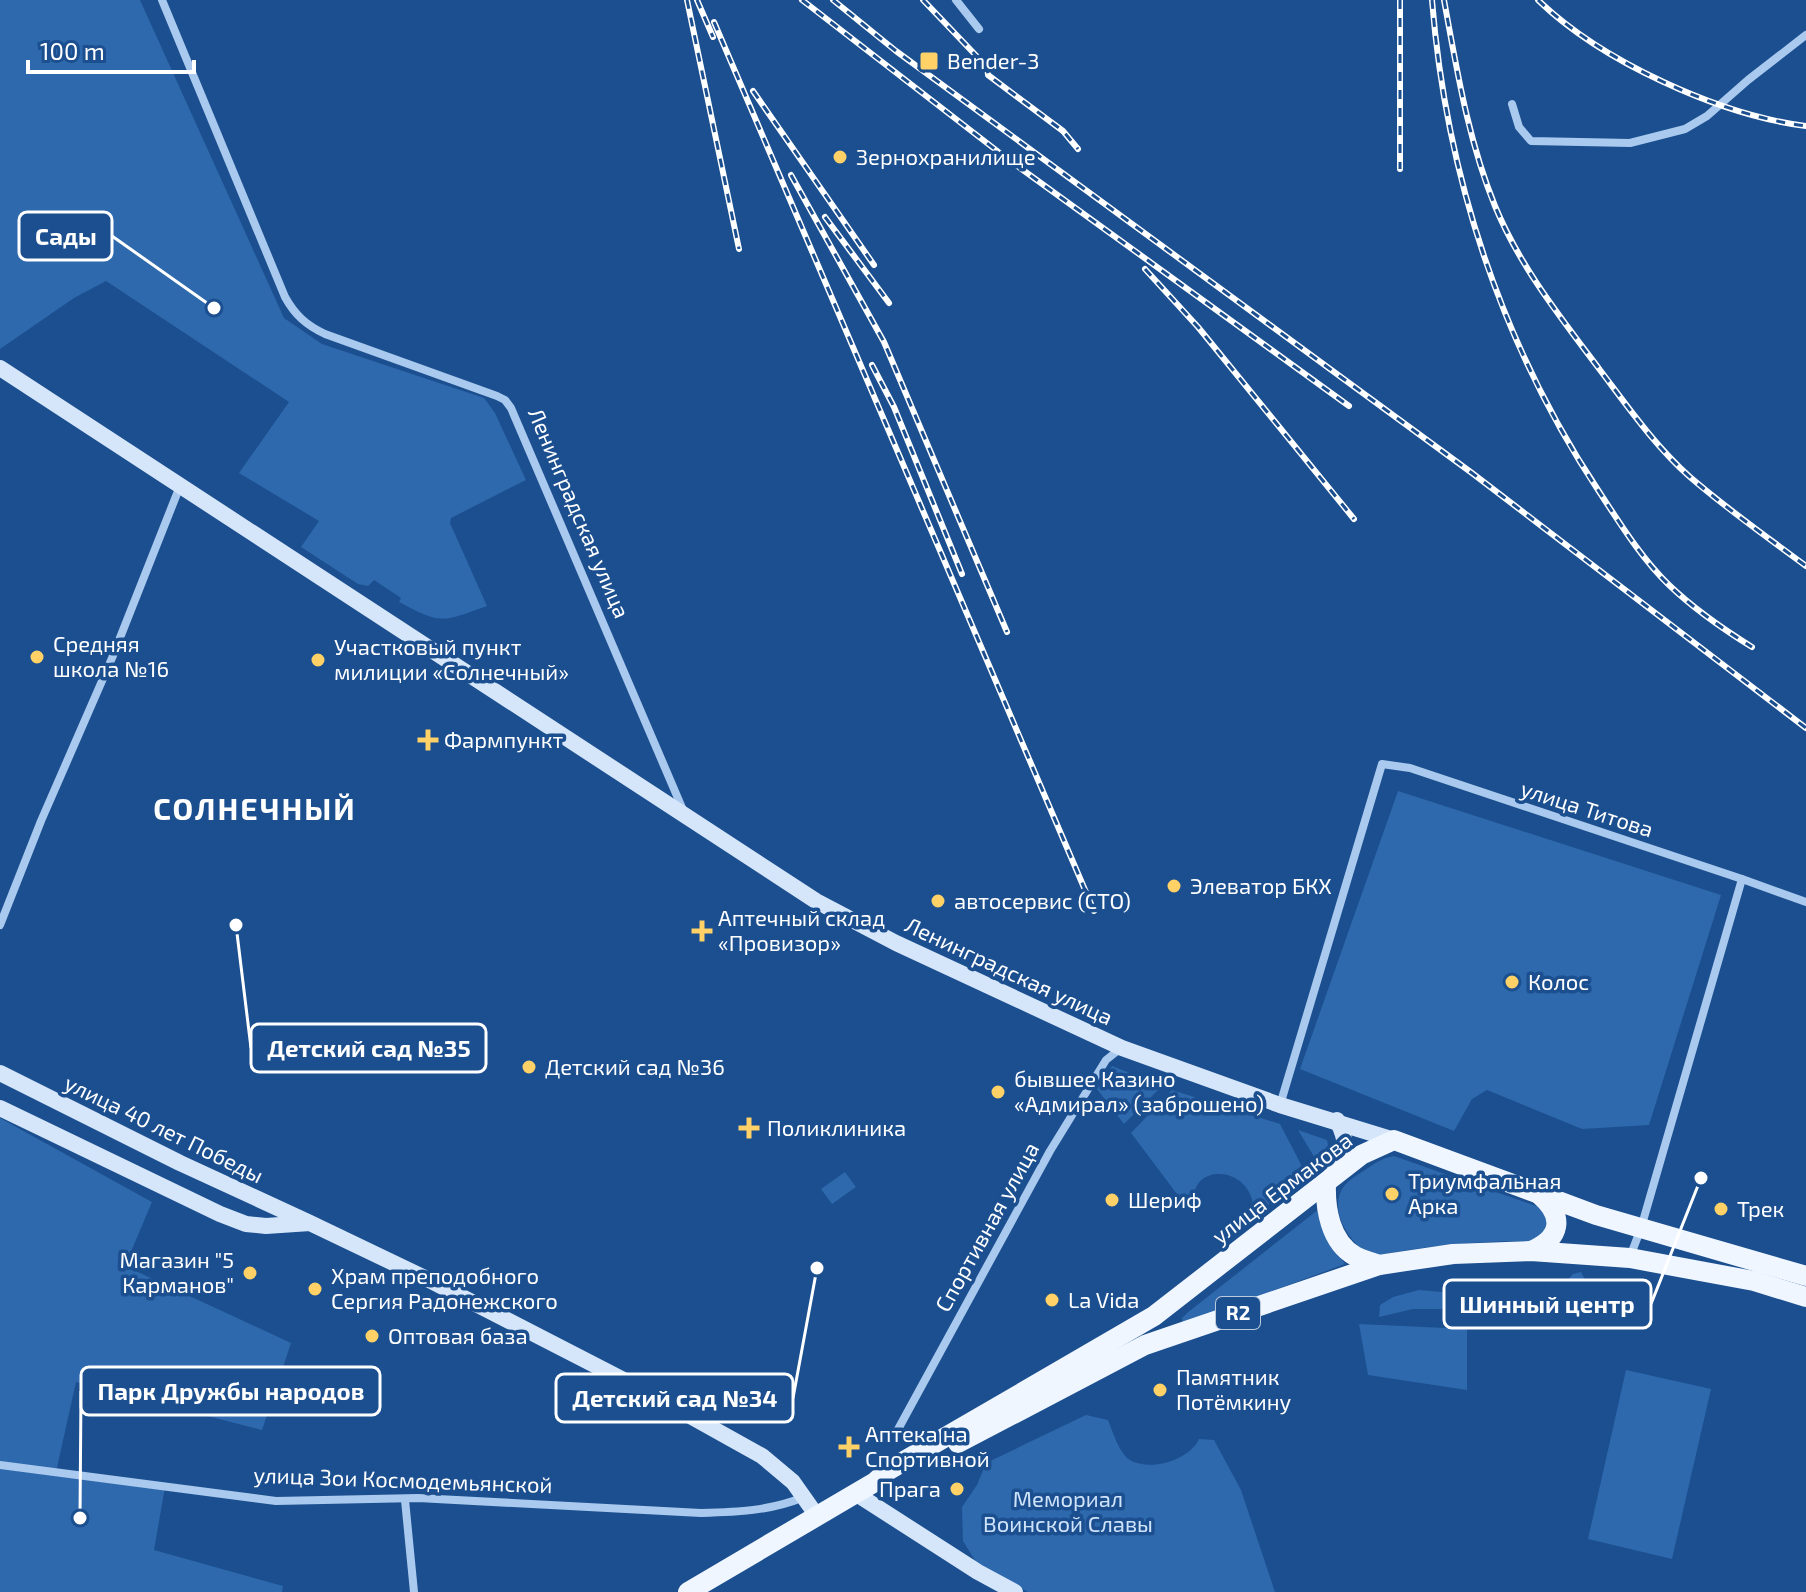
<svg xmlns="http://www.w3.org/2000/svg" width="1806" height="1592" viewBox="0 0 1806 1592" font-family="'Exo 2',sans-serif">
  <rect width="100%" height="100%" fill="#1b4f8f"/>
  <g fill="#2e69ad">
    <path d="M0,0H140L284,318L322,344L484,398L495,413L526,480L451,518L450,523L487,606C442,622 442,625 399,602L401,598L374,580L368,586L358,584L301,547L319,521L239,473L289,402L106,281L74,298L0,349Z"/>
    <polygon points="1398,791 1721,895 1649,1125 1582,1129 1487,1090 1472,1099 1454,1131 1300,1069"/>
    <polygon points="1112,1066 1162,1086 1124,1124 1097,1089"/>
    <path d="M1172,1090L1280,1124L1306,1174L1254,1217C1257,1159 1179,1163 1197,1210L1192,1214L1131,1133Z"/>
    <polygon points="0,1118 152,1202 125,1266 291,1343 262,1430 76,1382 56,1472 165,1487 154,1550 283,1586 282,1592 0,1592"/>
    <polygon points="1298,1130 1327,1140 1330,1152 1319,1165"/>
    <path d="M1394,1156L1539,1207L1548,1219L1545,1230L1537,1241C1480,1241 1427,1245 1371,1257C1352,1244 1330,1216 1341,1191C1346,1181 1357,1175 1365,1170C1375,1163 1382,1158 1394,1156Z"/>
    <polygon points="845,1172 856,1187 832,1204 821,1189"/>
    <polygon points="1319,1209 1330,1242 1345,1264 1183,1324 1182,1318 1187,1313"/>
    <polygon points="1581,1272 1591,1291 1587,1299 1579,1305 1569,1309 1544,1310 1528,1316 1476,1305 1457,1309 1413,1309 1379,1317 1380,1305 1393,1297 1419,1290 1442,1292 1453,1287 1513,1293 1543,1291 1561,1287 1573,1274"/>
    <polygon points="1359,1324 1467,1329 1467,1390 1368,1375"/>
    <polygon points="1626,1370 1711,1389 1672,1559 1588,1539"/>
    <path d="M1086,1415L1108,1420C1113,1432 1119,1453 1130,1460C1150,1472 1190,1460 1199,1439L1214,1440L1241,1490L1275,1592H1028L976,1562L963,1541L962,1507L977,1485L986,1463Z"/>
  </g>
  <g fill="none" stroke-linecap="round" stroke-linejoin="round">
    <g stroke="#a9c9ee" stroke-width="8">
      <path d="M162,0L285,297C295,315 306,325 325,334L497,396L505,400L511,408L683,810"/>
      <polyline points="956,0 979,29"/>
      <polyline points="1512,104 1519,127 1531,141 1630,143 1685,129 1707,116 1748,80 1806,35"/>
      <polyline points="1742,879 1806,902"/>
      <polyline points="0,925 41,821 112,658 180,486"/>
      <polyline points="1280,1105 1382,764 1410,768 1742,879 1641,1228 1630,1257"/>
      <polyline points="896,1433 1050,1151 1106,1060 1121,1048"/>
      <path d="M0,1465L276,1501L418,1498L701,1513C737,1512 770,1511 804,1497"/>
      <polyline points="405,1500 414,1592"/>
    </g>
    <g stroke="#d6e6fa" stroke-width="16">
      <polyline points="0,368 816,901 896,943 1122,1048 1280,1105 1394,1140"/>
      <polyline points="0,1073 180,1163 308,1222"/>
      <polyline points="0,1108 220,1214 246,1224 266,1226 310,1223 429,1280 649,1393 762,1456 793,1482 817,1516"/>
      <path d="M1332,1173C1347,1151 1349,1145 1337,1120"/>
      <polyline points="855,1493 978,1572 1015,1592"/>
    </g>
    <g stroke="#f0f6ff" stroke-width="20">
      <path d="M1326,1183C1325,1208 1330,1242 1355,1256C1362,1260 1372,1262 1379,1265"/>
      <path d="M1531,1251C1561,1238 1565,1217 1540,1195"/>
      <polyline points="958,1443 1145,1345 1379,1265 1453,1254 1531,1251 1630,1258 1754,1281 1806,1297"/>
      <polyline points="688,1592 875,1482 887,1471 1154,1316 1361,1155 1394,1140 1596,1215 1806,1276"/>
    </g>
    <g stroke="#fff" stroke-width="6">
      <g id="rail">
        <polyline points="687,0 739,249"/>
        <polyline points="697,0 713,37"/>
        <polyline points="802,0 1005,157 1349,406"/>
        <polyline points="833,0 896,51 1472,473 1806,728"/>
        <polyline points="923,0 987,67 988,75 1063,131 1078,149"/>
        <polyline points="1400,0 1400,169"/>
        <path d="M1432,0C1446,176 1502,346 1600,493C1621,525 1642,559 1669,585C1694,609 1723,629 1752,647"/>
        <path d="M1444,0C1457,70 1468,140 1495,206C1520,267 1561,318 1600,370C1628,407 1655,446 1690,477C1727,509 1767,537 1806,566"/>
        <path d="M1538,0C1601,61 1719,115 1806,126"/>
        <polyline points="714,22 1094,911"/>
        <polyline points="753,91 874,265"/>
        <polyline points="791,175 884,342 1007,632"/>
        <polyline points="825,217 889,303"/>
        <polyline points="1145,269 1198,327 1354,519"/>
        <polyline points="872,365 894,407 962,574"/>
      </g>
    </g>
    <use href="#rail" stroke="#1b4f8f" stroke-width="3" stroke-dasharray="9" stroke-linecap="butt"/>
  </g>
  <g fill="#ffd166" stroke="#1b4f8f" stroke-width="3">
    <rect x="919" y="51" width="20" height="20" rx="4"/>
    <circle cx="840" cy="157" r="8"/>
    <circle cx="37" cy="657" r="8"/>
    <circle cx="318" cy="660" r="8"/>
    <path d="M424 728h8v8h8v8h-8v8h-8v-8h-8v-8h8z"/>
    <circle cx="1174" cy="886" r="8"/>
    <circle cx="938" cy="901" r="8"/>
    <path d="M698 919h8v8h8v8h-8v8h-8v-8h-8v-8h8z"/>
    <circle cx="1512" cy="982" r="8"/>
    <circle cx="529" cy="1067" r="8"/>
    <circle cx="998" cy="1092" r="8"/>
    <path d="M745 1116h8v8h8v8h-8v8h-8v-8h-8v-8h8z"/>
    <circle cx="1392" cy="1194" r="8"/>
    <circle cx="1112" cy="1200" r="8"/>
    <circle cx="1721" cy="1209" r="8"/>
    <circle cx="250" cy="1273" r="8"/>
    <circle cx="315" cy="1289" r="8"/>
    <circle cx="1052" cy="1300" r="8"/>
    <circle cx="372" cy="1336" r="8"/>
    <circle cx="1160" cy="1390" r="8"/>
    <path d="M845 1435h8v8h8v8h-8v8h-8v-8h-8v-8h8z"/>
    <circle cx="957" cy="1489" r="8"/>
  </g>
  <g text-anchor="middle" stroke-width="7" stroke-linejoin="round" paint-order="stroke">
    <rect fill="#1b4f8f" stroke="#bbcadd" stroke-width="2" x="1216" y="1297" width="44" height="32" rx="6"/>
    <g font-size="20" font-weight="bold" fill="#fff">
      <text x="1238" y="1320">R2</text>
    </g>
    <g font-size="22" fill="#fff" stroke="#1b4f8f" text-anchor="start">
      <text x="947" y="69">Bender-3</text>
      <text x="856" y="165">Зернохранилище</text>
      <text x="53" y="652">Средняя<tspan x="53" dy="25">школа №16</tspan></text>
      <text x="334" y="655">Участковый пункт<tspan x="334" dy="25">милиции «Солнечный»</tspan></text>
      <text x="444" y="748">Фармпункт</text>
      <text x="1190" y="894">Элеватор БКХ</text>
      <text x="954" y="909">автосервис (СТО)</text>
      <text x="718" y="926">Аптечный склад<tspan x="718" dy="25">«Провизор»</tspan></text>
      <text x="1528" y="990">Колос</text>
      <text x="545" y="1075">Детский сад №36</text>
      <text x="1014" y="1087">бывшее Казино<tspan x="1014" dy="25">«Адмирал» (заброшено)</tspan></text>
      <text x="767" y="1136">Поликлиника</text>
      <text x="1408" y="1189">Триумфальная<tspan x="1408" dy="25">Арка</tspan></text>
      <text x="1128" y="1208">Шериф</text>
      <text x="1737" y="1217">Трек</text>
      <text x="234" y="1268" text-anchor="end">Магазин "5<tspan x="234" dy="25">Карманов"</tspan></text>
      <text x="331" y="1284">Храм преподобного<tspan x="331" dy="25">Сергия Радонежского</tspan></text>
      <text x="1068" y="1308">La Vida</text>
      <text x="388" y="1344">Оптовая база</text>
      <text x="1176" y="1385">Памятник<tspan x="1176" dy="25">Потёмкину</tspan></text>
      <text x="865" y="1442">Аптека на<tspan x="865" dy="25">Спортивной</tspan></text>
      <text x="941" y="1497" text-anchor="end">Прага</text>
    </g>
    <g font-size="22" fill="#fff" stroke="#1b4f8f">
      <text transform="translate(579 513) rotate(67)" y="8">Ленинградская улица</text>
      <text transform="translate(1587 809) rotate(18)" y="8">улица Титова</text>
      <text transform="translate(1009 971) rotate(25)" y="8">Ленинградская улица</text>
      <text transform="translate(164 1129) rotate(26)" y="8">улица 40 лет Победы</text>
      <text transform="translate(1282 1188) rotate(-37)" y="8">улица Ермакова</text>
      <text transform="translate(987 1227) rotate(-61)" y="8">Спортивная улица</text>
      <text transform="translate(403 1480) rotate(2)" y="8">улица Зои Космодемьянской</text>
    </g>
    <g font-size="22" fill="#cfe3fa" stroke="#1b4f8f">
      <text x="1068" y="1507">Мемориал<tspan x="1068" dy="25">Воинской Славы</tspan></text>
    </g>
    <g font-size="30" font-weight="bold" letter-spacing="2" fill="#fff" stroke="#1b4f8f">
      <text x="255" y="820">СОЛНЕЧНЫЙ</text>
    </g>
  </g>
  <path fill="none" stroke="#fff" stroke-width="3" d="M214 308L112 236M236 925L251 1048M1701 1178L1651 1304M80 1518L81 1391M817 1268L793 1398"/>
  <g fill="#fff" stroke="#1b4f8f" stroke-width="3">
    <circle cx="214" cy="308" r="8"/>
    <circle cx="236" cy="925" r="8"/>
    <circle cx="1701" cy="1178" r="8"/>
    <circle cx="80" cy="1518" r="8"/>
    <circle cx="817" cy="1268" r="8"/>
  </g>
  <g fill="#1b4f8f" stroke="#fff" stroke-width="3">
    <rect x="19" y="212" width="93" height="48" rx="8"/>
    <rect x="251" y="1024" width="235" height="48" rx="8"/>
    <rect x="1444" y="1280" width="207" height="48" rx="8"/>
    <rect x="81" y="1367" width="299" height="48" rx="8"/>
    <rect x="556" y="1374" width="237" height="48" rx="8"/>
  </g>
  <g font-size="24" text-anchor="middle" font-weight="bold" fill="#fff">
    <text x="66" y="245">Сады</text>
    <text x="369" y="1057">Детский сад №35</text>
    <text x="1547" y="1313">Шинный центр</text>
    <text x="231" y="1400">Парк Дружбы народов</text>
    <text x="675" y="1407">Детский сад №34</text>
  </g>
  <path d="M28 60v12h166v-12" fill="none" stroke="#ffffff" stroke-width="4"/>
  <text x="40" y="60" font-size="24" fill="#ffffff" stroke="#1b4f8f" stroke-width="6" paint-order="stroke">100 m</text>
</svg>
